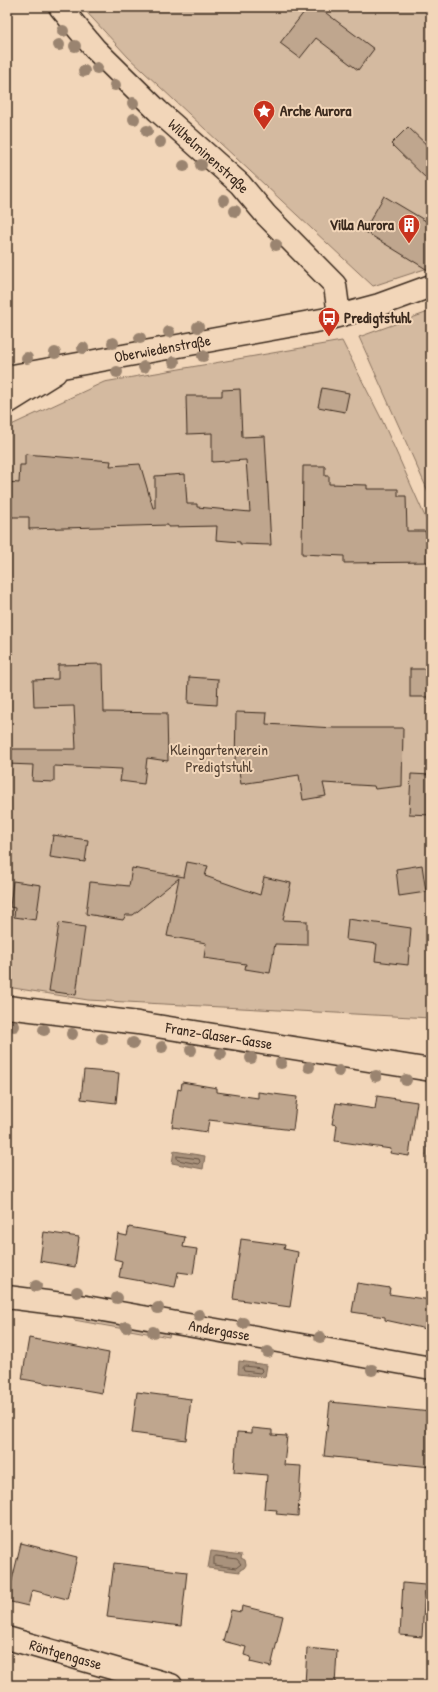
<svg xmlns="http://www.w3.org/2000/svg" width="438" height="1692" viewBox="0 0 438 1692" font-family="'Patrick Hand',sans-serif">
  <rect width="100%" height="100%" fill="#f2d6b9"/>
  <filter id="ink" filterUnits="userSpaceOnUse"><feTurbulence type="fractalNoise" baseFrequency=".025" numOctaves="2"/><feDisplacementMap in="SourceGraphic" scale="8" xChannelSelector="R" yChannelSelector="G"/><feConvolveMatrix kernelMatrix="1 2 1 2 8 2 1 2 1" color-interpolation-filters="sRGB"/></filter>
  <g filter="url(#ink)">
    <g fill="#d4baa0" stroke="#88725f">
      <polygon points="82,7 431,7 431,267 373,286 128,57"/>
      <polygon points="431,311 431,498 359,337"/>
      <polygon points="342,341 382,420 431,530 431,1018 88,1000 7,987 7,427 104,382"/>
      <polygon points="74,1316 170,1332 169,1337 74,1320"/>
    </g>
    <g fill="#a9927c" stroke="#7d6856">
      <polygon points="431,1117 431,1156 426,1156"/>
      <polygon points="174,1151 205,1156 203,1169 172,1163"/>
      <polygon points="239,1361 267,1365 265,1377 238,1374"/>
      <polygon points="211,1551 242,1555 241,1558 245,1560 246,1565 244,1568 240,1570 240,1572 208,1568"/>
    </g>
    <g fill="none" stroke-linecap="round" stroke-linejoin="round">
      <g stroke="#675444" stroke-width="1">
        <polygon points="177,1156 199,1159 200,1162 198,1164 178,1160"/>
        <polygon points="245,1366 261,1368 262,1371 260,1373 244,1371 243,1368"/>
        <polygon points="216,1556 237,1559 241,1564 236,1568 214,1565 214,1558"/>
      </g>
    </g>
    <g fill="#bfa68e" stroke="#3b2a1e">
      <polygon points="308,7 318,7 374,49 358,70 316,38 300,58 280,43"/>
      <polygon points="408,127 431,149 431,183 391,144"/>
      <polygon points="384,196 431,224 431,272 364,231"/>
      <polygon points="322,388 349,393 345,412 318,407"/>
      <polygon points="240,389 242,437 265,436 271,545 240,544 240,542 216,540 217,526 168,527 168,525 29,529 29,517 7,517 7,482 19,483 20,465 25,465 25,454 111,461 110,466 140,464 153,508 155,508 155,476 185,474 187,504 197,504 197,507 250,512 246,460 212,462 212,433 187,434 186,396 222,396 222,390"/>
      <polygon points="303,466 325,466 325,476 329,476 329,484 367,485 367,489 398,489 398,496 406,496 407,531 425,531 431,546 431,562 344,563 344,556 302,554"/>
      <polygon points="103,664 104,712 167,713 168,761 147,758 144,784 120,781 122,769 54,766 54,782 32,781 33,765 7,764 7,749 76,749 74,706 34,707 33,680 58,679 58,665"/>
      <rect x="410" y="669" width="21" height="28"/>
      <polygon points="189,677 218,679 217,705 188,703"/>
      <polygon points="236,712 267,713 266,724 334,728 403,728 402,786 375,789 374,786 323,783 326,796 303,800 299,775 241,784 238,765 235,765"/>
      <polygon points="411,774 431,775 431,815 409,814"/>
      <polygon points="53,835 88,840 85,862 50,857"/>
      <polygon points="187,862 208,866 205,876 260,895 264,877 291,883 283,920 307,921 307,945 275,944 270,973 245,969 246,964 204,958 206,943 167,936 179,878 133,915 126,915 123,920 86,914 90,882 129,886 132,868 184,877"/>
      <polygon points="422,865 426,892 399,896 396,869"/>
      <polygon points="13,881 41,885 36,920 14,917 15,908 10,907"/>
      <polygon points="348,919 411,928 408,965 375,961 377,944 346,940"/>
      <polygon points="59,923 85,927 76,995 49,991"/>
      <polygon points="84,1070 119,1073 116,1103 81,1099"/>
      <polygon points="182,1082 217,1088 217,1092 258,1098 258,1092 297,1097 293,1130 209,1120 207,1132 172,1127 178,1089 181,1090"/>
      <polygon points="377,1096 417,1102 409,1156 390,1153 391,1149 335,1141 337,1125 332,1124 336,1103 375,1109"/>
      <polygon points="129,1227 185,1237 183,1247 197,1249 193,1274 178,1272 175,1287 119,1277 122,1261 114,1259 118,1234 127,1236"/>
      <polygon points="44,1232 79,1237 75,1267 40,1261"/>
      <polygon points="241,1239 285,1245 284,1249 298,1252 290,1307 233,1299"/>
      <polygon points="357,1283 390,1288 389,1294 431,1300 431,1330 385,1320 385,1317 352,1312"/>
      <polygon points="29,1338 109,1353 102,1393 22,1379"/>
      <polygon points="137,1392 191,1399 186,1440 132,1433"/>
      <polygon points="330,1402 431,1412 431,1467 324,1456"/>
      <polygon points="252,1428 272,1430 272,1435 287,1436 284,1465 301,1466 298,1516 276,1514 277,1510 264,1509 267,1475 234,1472 237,1432 252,1433"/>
      <polygon points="21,1543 77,1557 67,1599 32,1590 28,1606 7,1601"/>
      <polygon points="114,1563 187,1572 181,1626 107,1617"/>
      <polygon points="403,1583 425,1585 422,1637 400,1635"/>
      <polygon points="242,1606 283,1616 271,1667 250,1662 251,1657 244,1655 246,1647 223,1641 231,1610 241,1612"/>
      <polygon points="307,1648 337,1651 335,1685 305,1685"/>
    </g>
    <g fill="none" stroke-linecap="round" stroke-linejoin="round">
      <g stroke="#3b2a1e" stroke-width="25">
        <g id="street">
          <path id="s1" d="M60,7L95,49L158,111L240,184L266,215L335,285L339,315"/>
          <path id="s2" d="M7,377L327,319L379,305L431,286"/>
          <polyline points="7,403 55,373"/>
          <path id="s3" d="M7,1007L138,1023L431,1070"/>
          <path id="s4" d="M7,1297L86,1307L431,1368"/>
          <path id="s5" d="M7,1638L171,1685"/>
        </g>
      </g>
      <use href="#street" stroke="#f2d6b9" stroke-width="22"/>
    </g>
    <g fill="#9a846f">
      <circle cx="63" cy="31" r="6"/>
      <circle cx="59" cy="45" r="6"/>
      <circle cx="75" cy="46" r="6"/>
      <circle cx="97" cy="68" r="6"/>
      <circle cx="84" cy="71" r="6"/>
      <circle cx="115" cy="85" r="6"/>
      <circle cx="133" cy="103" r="6"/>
      <circle cx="134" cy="119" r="6"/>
      <circle cx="147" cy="131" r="6"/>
      <circle cx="160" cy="142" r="6"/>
      <circle cx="201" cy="165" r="6"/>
      <circle cx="184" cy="166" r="6"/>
      <circle cx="224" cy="200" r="6"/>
      <circle cx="235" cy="211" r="6"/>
      <circle cx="276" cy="245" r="6"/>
      <circle cx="198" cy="327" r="6"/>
      <circle cx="169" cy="332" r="6"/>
      <circle cx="140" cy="338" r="6"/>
      <circle cx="113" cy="343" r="6"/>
      <circle cx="83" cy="348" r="6"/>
      <circle cx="55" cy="353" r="6"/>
      <circle cx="203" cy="356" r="6"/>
      <circle cx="27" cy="358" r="6"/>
      <circle cx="174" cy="362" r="6"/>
      <circle cx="144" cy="367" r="6"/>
      <circle cx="117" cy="372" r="6"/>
      <circle cx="14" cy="1026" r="6"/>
      <circle cx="44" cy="1030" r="6"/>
      <circle cx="72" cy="1034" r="6"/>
      <circle cx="102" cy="1039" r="6"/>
      <circle cx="133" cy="1043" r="6"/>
      <circle cx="162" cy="1047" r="6"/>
      <circle cx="191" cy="1050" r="6"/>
      <circle cx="221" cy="1054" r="6"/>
      <circle cx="251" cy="1058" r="6"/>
      <circle cx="281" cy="1063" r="6"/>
      <circle cx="309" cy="1067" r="6"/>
      <circle cx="339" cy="1071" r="6"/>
      <circle cx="376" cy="1076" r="6"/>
      <circle cx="406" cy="1080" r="6"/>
      <circle cx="36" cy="1286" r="6"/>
      <circle cx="77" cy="1292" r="6"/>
      <circle cx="117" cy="1298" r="6"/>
      <circle cx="158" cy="1308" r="6"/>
      <circle cx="199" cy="1315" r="6"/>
      <circle cx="243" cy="1323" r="6"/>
      <circle cx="126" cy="1327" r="6"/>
      <circle cx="153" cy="1332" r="6"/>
      <circle cx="320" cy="1337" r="6"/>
      <circle cx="268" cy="1352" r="6"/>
      <circle cx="372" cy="1370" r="6"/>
    </g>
  </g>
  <defs>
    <g id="sight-pin" transform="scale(1.15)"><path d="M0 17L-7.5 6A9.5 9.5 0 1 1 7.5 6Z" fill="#c8321e" stroke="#f2d6b9"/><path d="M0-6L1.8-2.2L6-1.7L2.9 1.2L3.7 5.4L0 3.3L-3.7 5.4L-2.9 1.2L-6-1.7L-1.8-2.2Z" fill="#fff"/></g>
    <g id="building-pin" transform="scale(1.15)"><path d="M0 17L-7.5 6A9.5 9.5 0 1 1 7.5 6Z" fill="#c8321e" stroke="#f2d6b9"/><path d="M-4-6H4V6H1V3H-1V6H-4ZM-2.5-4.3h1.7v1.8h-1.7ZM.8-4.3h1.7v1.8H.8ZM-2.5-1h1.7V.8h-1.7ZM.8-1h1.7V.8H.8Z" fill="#fff"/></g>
    <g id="bus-pin" transform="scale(1.15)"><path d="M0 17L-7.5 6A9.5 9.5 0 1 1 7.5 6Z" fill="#c8321e" stroke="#f2d6b9"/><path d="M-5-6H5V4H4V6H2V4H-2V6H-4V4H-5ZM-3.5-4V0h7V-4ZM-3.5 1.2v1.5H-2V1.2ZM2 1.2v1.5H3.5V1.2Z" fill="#fff"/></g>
  </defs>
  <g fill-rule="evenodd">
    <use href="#sight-pin" x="264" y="111"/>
    <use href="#building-pin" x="409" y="225"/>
    <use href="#bus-pin" x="329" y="318"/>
  </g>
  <g text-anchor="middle" stroke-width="4" stroke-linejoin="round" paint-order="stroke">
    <g font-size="15" font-weight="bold" fill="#3b2a1e" stroke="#f2d6b9" text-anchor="start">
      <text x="280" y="116">Arche Aurora</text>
      <text x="394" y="230" text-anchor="end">Villa Aurora</text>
      <text x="344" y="323">Predigtstuhl</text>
    </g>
    <g font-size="15" fill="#3b2a1e" stroke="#f2d6b9">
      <text dy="5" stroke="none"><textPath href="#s1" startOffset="211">Wilhelminenstraße</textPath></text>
      <text dy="5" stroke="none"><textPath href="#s2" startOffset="158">Oberwiedenstraße</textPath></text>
      <text dy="5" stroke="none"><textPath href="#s3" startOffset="214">Franz-Glaser-Gasse</textPath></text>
      <text dy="5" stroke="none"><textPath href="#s4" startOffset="215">Andergasse</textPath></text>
      <text dy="5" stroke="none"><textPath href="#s5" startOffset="61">Röntgengasse</textPath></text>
    </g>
    <g font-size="15" fill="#524032" stroke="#f2d6b9">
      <text x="219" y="755">Kleingartenverein<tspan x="219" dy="17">Predigtstuhl</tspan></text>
    </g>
  </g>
  <rect width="438" height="1692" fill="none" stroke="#f2d6b9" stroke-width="24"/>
  <rect x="12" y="12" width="414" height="1668" fill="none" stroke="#3b2a1e" stroke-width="1.5" filter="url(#ink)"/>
</svg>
